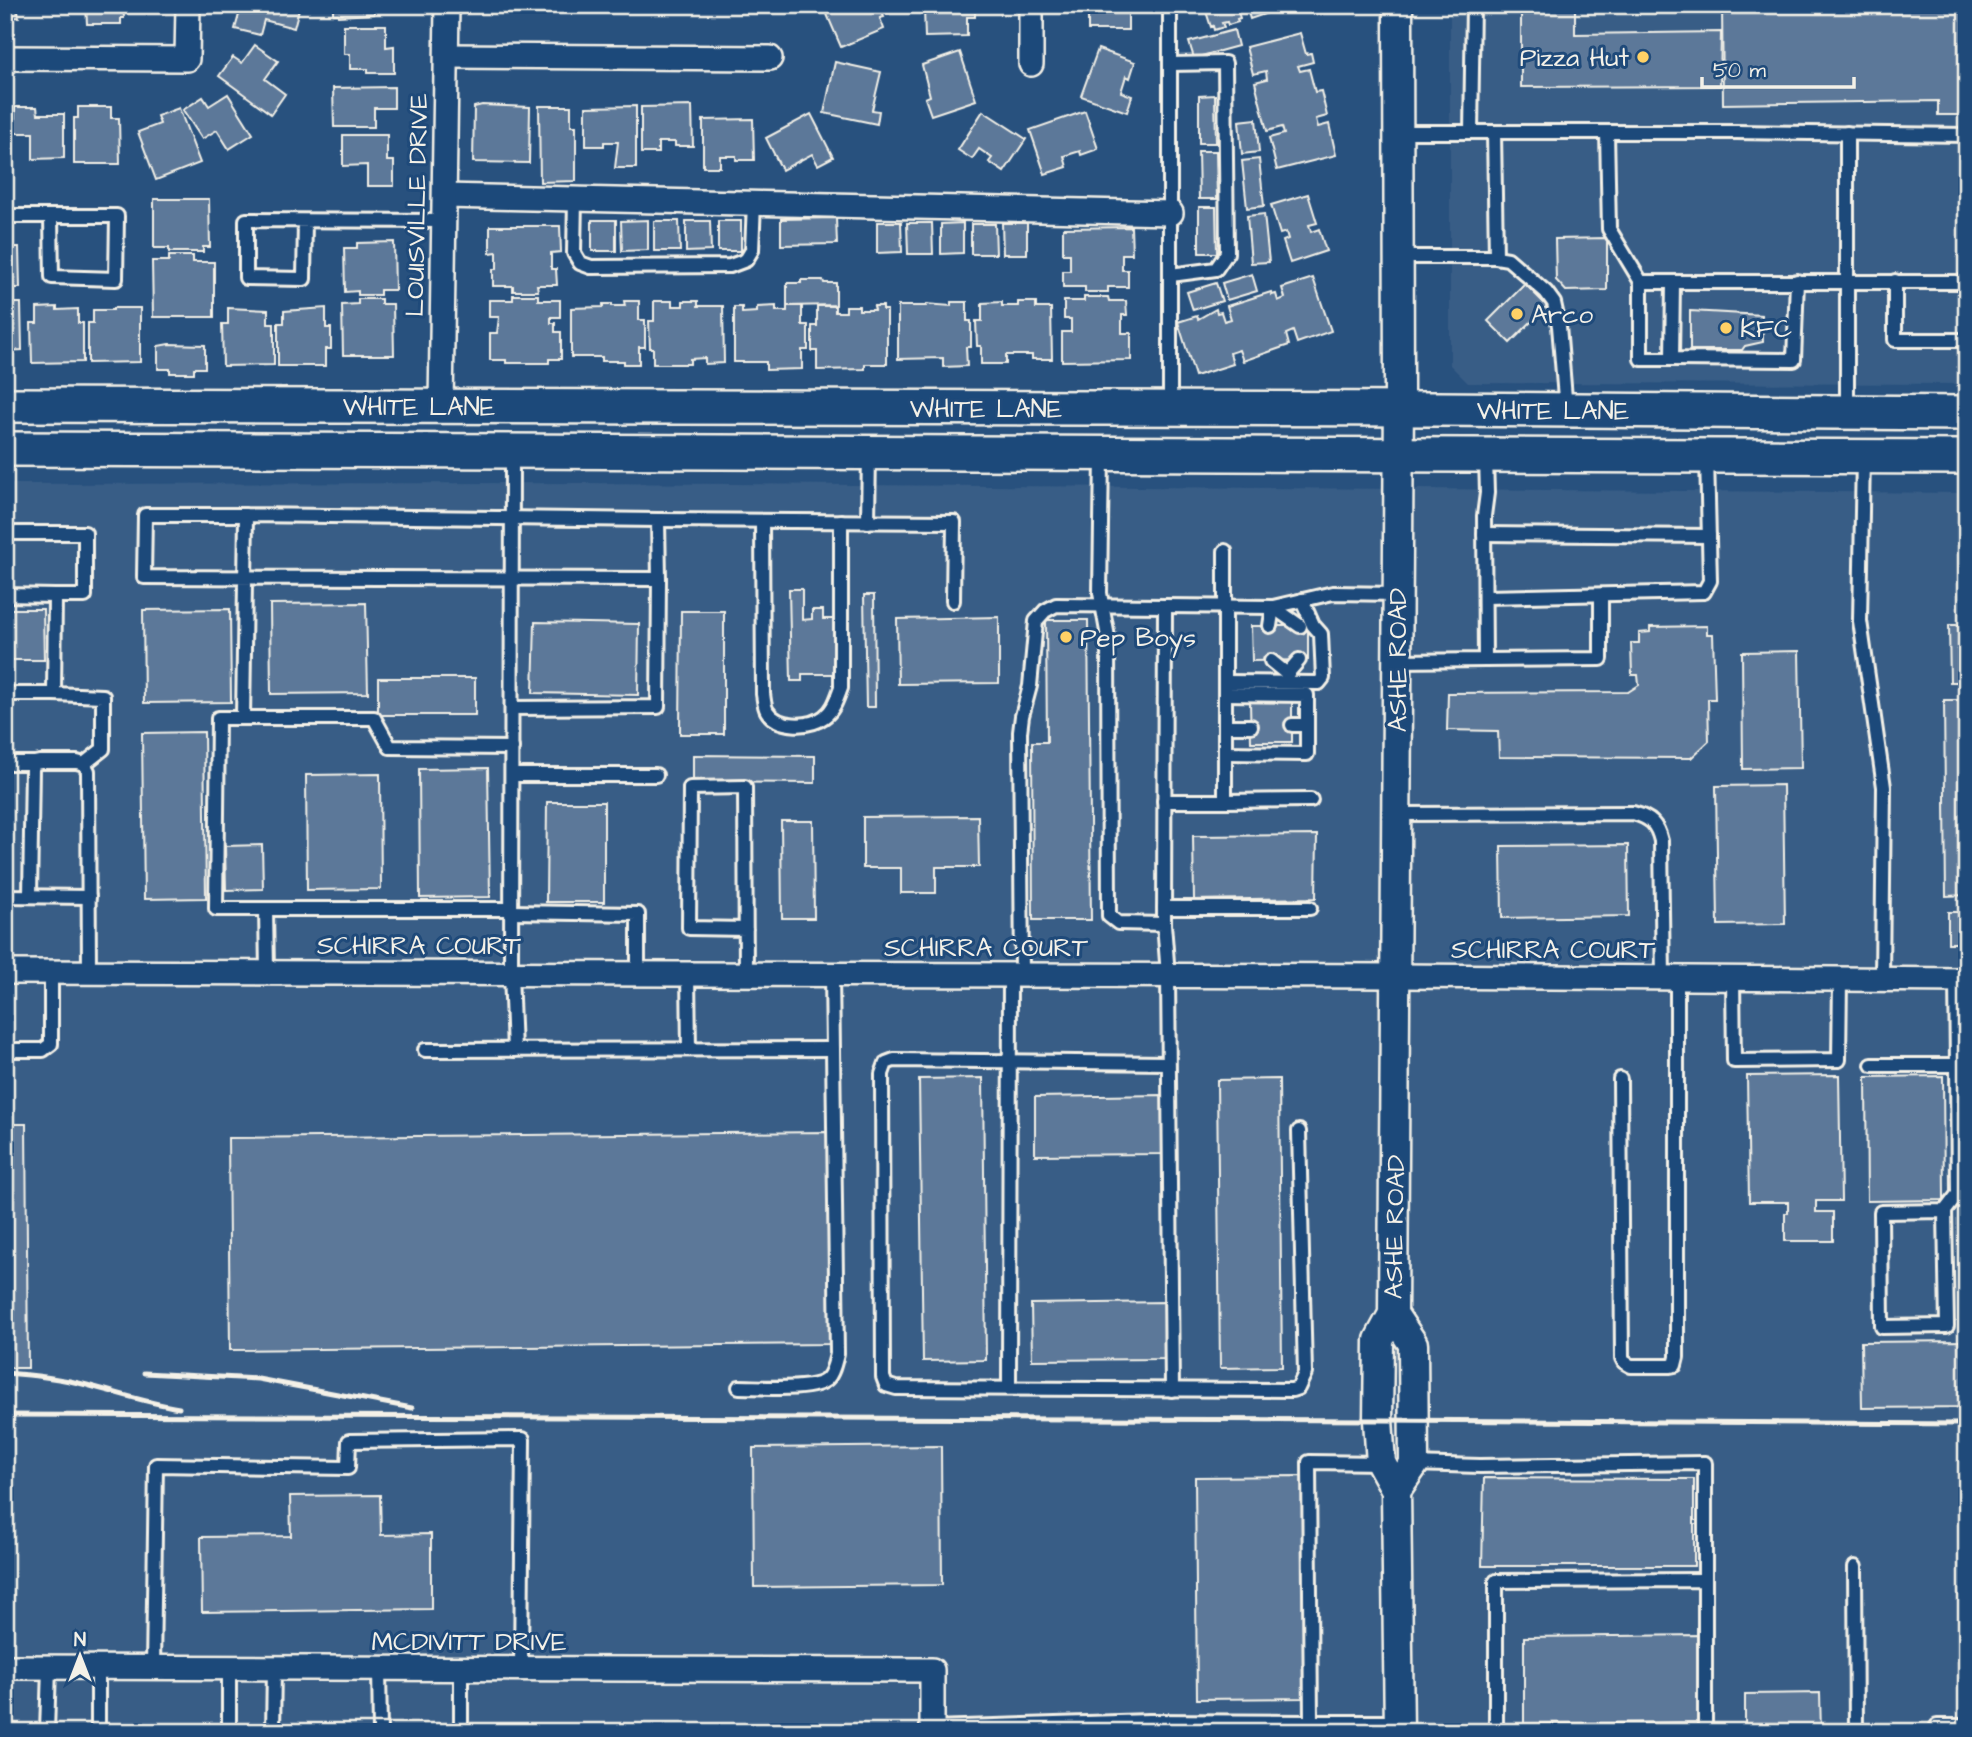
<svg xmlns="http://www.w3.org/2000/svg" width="1972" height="1737" viewBox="0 0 1972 1737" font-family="'Architects Daughter',sans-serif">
  <rect width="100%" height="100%" fill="#28517e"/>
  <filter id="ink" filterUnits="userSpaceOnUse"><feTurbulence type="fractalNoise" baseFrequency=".0143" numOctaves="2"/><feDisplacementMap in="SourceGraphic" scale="14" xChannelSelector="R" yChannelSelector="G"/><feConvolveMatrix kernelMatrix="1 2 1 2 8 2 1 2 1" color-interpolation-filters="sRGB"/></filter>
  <g filter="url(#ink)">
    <g fill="#375d86">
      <polygon points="1450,5 1967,5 1967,384 1468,383 1450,365"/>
      <polygon points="582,483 1967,493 1967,1732 5,1732 5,484"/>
    </g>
    <g fill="#5b7899" stroke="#f4f1e8" stroke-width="2">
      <polygon points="5,5 17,5 19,17 5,19"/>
      <polygon points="86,5 123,5 124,18 121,18 121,24 87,24"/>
      <polygon points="253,5 300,5 294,28 264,20 260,35 235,29 240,11 251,14"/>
      <polygon points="333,5 396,5 374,5 374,14 338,16 338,14 333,14"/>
      <rect x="479" y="5" width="53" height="2"/>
      <rect x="542" y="5" width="25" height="4"/>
      <rect x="595" y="5" width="36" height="4"/>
      <rect x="645" y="5" width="20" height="5"/>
      <polygon points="823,5 879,5 884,17 880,18 884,29 841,47"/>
      <polygon points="950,5 975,5 975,17 967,17 967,36 925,37 924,9 950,9"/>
      <polygon points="1079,5 1128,5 1128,30 1088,30 1088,10 1079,10"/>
      <polygon points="1204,5 1291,5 1250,19 1246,6 1237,9 1240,18 1237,19 1238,22 1228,25 1227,22 1222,23 1224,27 1214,30 1213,26 1211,27"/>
      <polygon points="1521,5 1575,5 1575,34 1721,32 1720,86 1521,87"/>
      <polygon points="1722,5 1967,5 1967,115 1938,115 1938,101 1723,104"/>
      <polygon points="344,25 386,25 386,47 394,46 394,73 368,73 368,69 350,69 350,54 344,54"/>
      <polygon points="1234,30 1238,46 1194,58 1189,42"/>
      <polygon points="1300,33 1306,54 1311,53 1313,62 1298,66 1300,71 1309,69 1315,92 1321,91 1327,116 1316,119 1318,127 1329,124 1336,155 1277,170 1269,138 1284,134 1282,127 1267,131 1255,82 1267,79 1266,71 1253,74 1246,47"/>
      <polygon points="255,45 278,61 265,79 285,94 271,114 219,76 233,57 242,63"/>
      <polygon points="1098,49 1135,62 1130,78 1126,76 1121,92 1132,96 1127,112 1081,96"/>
      <polygon points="960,52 976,100 931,115 925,98 930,96 922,65"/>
      <polygon points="835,62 881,72 872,110 879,111 877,124 824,113"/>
      <polygon points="394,87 394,108 374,108 374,127 334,127 333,88"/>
      <polygon points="228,94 253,134 229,149 217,130 202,139 183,110 203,97 209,106"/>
      <polygon points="1215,95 1216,143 1199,143 1199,96"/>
      <polygon points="482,105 530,107 529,163 473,162 474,107"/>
      <polygon points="539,106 571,106 571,126 576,126 576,181 540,182"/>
      <polygon points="636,106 636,168 615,168 618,142 604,142 604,146 586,146 586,107"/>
      <polygon points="692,106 693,146 675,146 675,142 658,142 658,153 641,153 641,107"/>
      <rect x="5" y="107" width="4" height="39"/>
      <polygon points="15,107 37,107 38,114 64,114 64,158 33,159 33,133 15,133"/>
      <polygon points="78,107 111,107 111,118 119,118 120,164 74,164 74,118 78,118"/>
      <polygon points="179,108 200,163 156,180 138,132 160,124 157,116"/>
      <polygon points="983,111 1026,139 1004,172 989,162 992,158 979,149 972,159 958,150"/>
      <polygon points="1085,111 1098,149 1081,155 1080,151 1064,156 1067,167 1045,174 1030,130"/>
      <polygon points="811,114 833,157 818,165 812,154 782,170 766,138"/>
      <polygon points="753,119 754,160 736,160 736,156 720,156 720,167 703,167 703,120"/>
      <polygon points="1256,119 1259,152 1242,154 1239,121"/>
      <polygon points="343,135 387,135 387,161 394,161 394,186 367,186 367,165 343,166"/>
      <polygon points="1198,151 1216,151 1217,199 1199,199"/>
      <polygon points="1259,159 1264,206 1247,208 1242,161"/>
      <polygon points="1308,194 1317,223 1309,225 1311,232 1319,229 1326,251 1290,263 1283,241 1288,239 1286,232 1280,234 1271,205"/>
      <polygon points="154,199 209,199 210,247 203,247 203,252 169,252 169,248 154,248"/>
      <polygon points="1199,207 1216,207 1217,253 1199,253"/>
      <polygon points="1264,214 1269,262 1251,263 1247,216"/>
      <polygon points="836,218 837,244 781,245 781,219"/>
      <rect x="592" y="220" width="24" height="31"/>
      <polygon points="648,220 648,250 622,251 621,221"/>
      <polygon points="654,221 679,221 680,251 654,251"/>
      <polygon points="686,221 710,221 711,251 686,252"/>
      <rect x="718" y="221" width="23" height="30"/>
      <polygon points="877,222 901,222 902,252 877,253"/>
      <polygon points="907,223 932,223 933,254 908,254"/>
      <polygon points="963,223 963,253 941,254 941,224"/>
      <polygon points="1002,223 1027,223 1027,254 1003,254"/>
      <polygon points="971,224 995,224 996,254 971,254"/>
      <polygon points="490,226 560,226 561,252 551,253 551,269 556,269 557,285 537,285 538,291 513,291 513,286 493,286 493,269 497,269 497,252 490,253"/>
      <polygon points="1131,227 1132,254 1122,254 1122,270 1128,270 1128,287 1108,287 1108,292 1085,292 1085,287 1063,287 1063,271 1070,271 1070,254 1063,254 1063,228"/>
      <polygon points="1607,238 1607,290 1566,291 1556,280 1555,239"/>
      <polygon points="5,242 5,247 19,247 20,288 5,288"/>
      <polygon points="394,242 395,290 380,290 380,295 358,295 358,291 345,292 344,248 357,248 357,243"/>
      <polygon points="169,256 193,256 193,262 214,262 214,317 153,317 152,261 169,261"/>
      <polygon points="1252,274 1257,291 1227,300 1222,283"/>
      <polygon points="1313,278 1331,331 1297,343 1293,331 1286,334 1289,345 1243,361 1239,350 1230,353 1233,364 1195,376 1178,322 1197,316 1198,319 1216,309 1217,313 1221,312 1224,321 1231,319 1227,306 1271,292 1272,295 1276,294 1278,301 1285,298 1282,288"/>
      <polygon points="801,280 823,280 824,283 836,283 836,305 787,306 787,283 801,283"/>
      <polygon points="1216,283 1222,301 1193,310 1187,292"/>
      <polygon points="1525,284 1547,306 1510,343 1488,321"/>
      <polygon points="513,295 538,295 538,300 560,300 560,317 551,317 551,323 555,323 555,332 561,332 561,359 549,359 549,363 506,363 506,360 490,360 490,333 497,333 499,317 489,317 489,300 513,300"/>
      <polygon points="1084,297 1108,297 1109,301 1126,301 1127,315 1122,315 1122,333 1131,333 1131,360 1062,361 1062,332 1071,332 1071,319 1064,319 1064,301 1084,301"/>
      <polygon points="358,299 381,299 381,304 393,304 394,355 343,355 342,305 358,304"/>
      <polygon points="624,301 639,301 639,320 645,320 645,347 639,347 639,364 624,364 624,361 602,361 602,357 571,357 571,308 603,307 603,304 612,304 612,306 625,306"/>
      <polygon points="654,301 672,301 672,306 683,306 683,301 698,301 698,306 723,306 724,363 705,364 705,358 690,359 690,364 653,364 653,348 650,348 649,321 654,321"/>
      <polygon points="951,302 967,302 967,321 971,321 971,347 966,347 967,366 943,367 943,358 898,359 898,306 926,306 926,304 951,306"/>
      <polygon points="1002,302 1002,306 1018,306 1018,302 1036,302 1036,308 1051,308 1052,359 1032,359 1032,355 1006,355 1006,364 981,364 981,346 977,346 976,321 982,321 982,303"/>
      <polygon points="5,303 21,303 22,350 5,351"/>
      <polygon points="776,306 776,311 787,311 787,306 802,306 802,325 808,325 808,350 802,350 802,369 766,370 766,362 734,362 734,307 742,307 742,313 757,312 757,307"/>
      <polygon points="817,306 835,306 835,312 846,312 846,306 859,306 859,310 875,310 874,306 883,306 883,310 887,310 887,364 865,364 865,369 817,370 817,351 812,351 812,326 817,326"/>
      <polygon points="57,307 57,310 78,309 78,323 83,323 83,362 32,363 31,323 37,323 37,308"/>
      <polygon points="113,308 140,308 140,362 88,363 88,323 93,323 93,310 113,310"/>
      <polygon points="228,308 268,310 268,324 274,324 274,365 223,366 222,324 228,324"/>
      <polygon points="326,308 326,328 331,328 331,349 325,349 325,366 278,366 278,323 284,323 284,311"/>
      <polygon points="1690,311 1762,315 1763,342 1745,346 1742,350 1690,350"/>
      <polygon points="169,344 205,345 205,368 194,368 194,373 170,373 170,369 158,369 158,346"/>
      <polygon points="789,589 802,589 802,620 812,619 812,610 823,610 823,619 833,619 833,674 802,674 802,681 791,681"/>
      <polygon points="864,595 874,595 875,707 866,707"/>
      <polygon points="366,603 368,693 271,694 270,604"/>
      <polygon points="5,609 43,609 44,660 5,660"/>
      <polygon points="230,609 231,702 144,703 143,610"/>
      <polygon points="681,611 724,611 724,734 680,734"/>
      <polygon points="999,617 999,683 898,684 897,619"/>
      <polygon points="1046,620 1088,620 1091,920 1033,920 1032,742 1047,742"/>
      <polygon points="535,622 639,624 638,695 533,693"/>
      <polygon points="1949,625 1967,625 1967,682 1950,682"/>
      <polygon points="1251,626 1308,626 1308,660 1252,661"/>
      <polygon points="1707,626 1707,634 1713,634 1715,699 1708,699 1709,741 1691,758 1499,757 1498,731 1447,730 1448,693 1628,692 1639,685 1638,675 1632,675 1631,643 1639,643 1639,633 1650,632 1650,627"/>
      <polygon points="1799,651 1801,768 1743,769 1742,652"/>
      <rect x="378" y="678" width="97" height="37"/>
      <polygon points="1944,700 1967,700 1967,895 1946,896"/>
      <polygon points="1250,702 1292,702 1292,742 1251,742"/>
      <polygon points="204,732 206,898 144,899 142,733"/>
      <polygon points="693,755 815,756 815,783 693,782"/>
      <polygon points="488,768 490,897 420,898 419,769"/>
      <polygon points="380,774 381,889 307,890 306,775"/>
      <polygon points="1783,785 1785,924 1718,925 1716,786"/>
      <polygon points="547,802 604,802 604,902 546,902"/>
      <polygon points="978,816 979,867 936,867 936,893 901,893 901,868 863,868 863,817"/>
      <polygon points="781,821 813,821 814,918 782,918"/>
      <polygon points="1317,835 1316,898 1194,900 1193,836"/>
      <polygon points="262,845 263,889 226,890 225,846"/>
      <polygon points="1628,845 1629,916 1502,918 1501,846"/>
      <rect x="1948" y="912" width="19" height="31"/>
      <polygon points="1839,1075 1841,1201 1816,1201 1816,1212 1833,1212 1833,1241 1785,1241 1785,1213 1788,1213 1788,1202 1749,1202 1747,1076"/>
      <polygon points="1943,1076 1944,1200 1867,1201 1866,1077"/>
      <polygon points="983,1078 986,1360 923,1361 919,1079"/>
      <polygon points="1279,1079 1282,1367 1220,1368 1217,1080"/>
      <polygon points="1162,1095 1163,1154 1035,1155 1035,1097"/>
      <polygon points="5,1124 26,1124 28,1368 5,1368"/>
      <polygon points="828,1132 831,1344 230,1350 228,1138"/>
      <polygon points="1165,1302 1165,1359 1032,1360 1031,1304"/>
      <polygon points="1967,1341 1967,1407 1862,1408 1861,1342"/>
      <polygon points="941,1446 942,1585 754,1587 753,1448"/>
      <polygon points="1302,1476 1304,1698 1197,1699 1195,1477"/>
      <polygon points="1484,1478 1694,1479 1694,1566 1482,1566"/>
      <polygon points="380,1495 381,1535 431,1534 431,1609 202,1612 201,1537 291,1536 290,1496"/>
      <polygon points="1702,1635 1703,1722 1524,1724 1524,1637"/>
      <polygon points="1820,1693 1821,1732 1745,1732 1745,1694"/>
    </g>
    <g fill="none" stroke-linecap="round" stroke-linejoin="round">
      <g stroke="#f4f1e8" stroke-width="18">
        <g id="service">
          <polyline points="1170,64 1225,63 1227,253 1216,269 1171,275"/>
          <polyline points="1398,132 1736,132 1967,135"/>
          <polyline points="1471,132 1473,5"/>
          <polyline points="1494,132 1496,257"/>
          <polyline points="1607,132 1609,229 1641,282 1967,282"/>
          <polyline points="575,199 574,253 580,263 591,267 730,266 746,260 752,250 754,203"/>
          <polyline points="5,216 117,216 116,279 52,277 51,216"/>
          <polyline points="305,221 304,279 246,278 246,220 444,221"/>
          <polyline points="1399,257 1496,257 1508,259 1546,292 1554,303 1559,326 1566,410"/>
          <polyline points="1895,281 1895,340 1967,340"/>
          <polyline points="1641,282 1641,359 1672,359"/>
          <polyline points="1673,282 1672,359 1794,360 1797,281"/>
          <polyline points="1170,406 1170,5"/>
          <polyline points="1847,412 1847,133"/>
          <polyline points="512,451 511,973 514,1050"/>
          <polyline points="1102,456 1100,593 1108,637 1109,916 1118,923 1164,924 1168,975 1172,1390"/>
          <polyline points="1863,457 1860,621 1884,787 1882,979"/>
          <polyline points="658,520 954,522 953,601"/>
          <path d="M762,521L763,694C764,699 764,706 767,711C777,728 809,728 824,717C834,710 837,698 841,688V521"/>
          <polyline points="868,522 869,452"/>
          <polyline points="5,533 85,533 85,596 55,596 54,694 5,694"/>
          <polyline points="1484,534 1709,536"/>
          <polyline points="5,595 55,596"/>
          <polyline points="1485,597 1704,592 1710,581 1707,457"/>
          <polyline points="1273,607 1300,626"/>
          <polyline points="1270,626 1273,607"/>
          <polyline points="1485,660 1601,659 1601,595"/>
          <polyline points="1271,661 1287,674 1286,682"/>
          <polyline points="1398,661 1485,660 1484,516 1487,493 1486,458"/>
          <polyline points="1287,674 1299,660"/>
          <polyline points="1226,682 1319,683 1323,678 1321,634 1313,625 1302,600"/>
          <polyline points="54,694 103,696 103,749 84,764"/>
          <polyline points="512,708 658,707 659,579"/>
          <polyline points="243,718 246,515 145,515 144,577 659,579 658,520 246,515"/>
          <polyline points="1292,725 1307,725"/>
          <polyline points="1226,726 1251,726"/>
          <polyline points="1226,753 1307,754 1307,695 1226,694"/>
          <polyline points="5,763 35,763"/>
          <polyline points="512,775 656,775"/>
          <polyline points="1164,801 1225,801 1225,551"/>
          <polyline points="1225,801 1311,800"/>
          <path d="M1397,814L1633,813C1651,818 1657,824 1661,841L1663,978"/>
          <polyline points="5,896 89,897"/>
          <polyline points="30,896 32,768 35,763 40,762 77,762 84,764 88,771 89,972"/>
          <polyline points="1164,908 1310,908"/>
          <polyline points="266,909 267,972"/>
          <polyline points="511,909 216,909 218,718 374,718 390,747 512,748"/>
          <polyline points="511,912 638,914 638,973"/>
          <polyline points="1164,924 1165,607"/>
          <polyline points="746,929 689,928 690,788 745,787 746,974"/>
          <polyline points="688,974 689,1049"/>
          <polyline points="1022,975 1020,732 1022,716 1030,686 1036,621 1045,611 1056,605 1273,607 1333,593 1397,594"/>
          <polyline points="1733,978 1734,1061 1839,1060 1840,979"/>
          <polyline points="5,1050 43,1050 51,1044 51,972"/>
          <polyline points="425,1050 833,1049"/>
          <polyline points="1168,1063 894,1060 886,1063 882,1074 883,1377 886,1385 896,1388 1292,1390 1298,1388 1305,1373 1299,1131"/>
          <polyline points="1872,1065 1957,1065 1956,980"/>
          <polyline points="1620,1079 1622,1358 1624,1362 1631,1366 1670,1366 1675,1365 1677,1357 1677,978"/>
          <polyline points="1945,1211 1881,1212 1882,1327 1947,1326 1945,1211 1958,1194 1957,1065"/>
          <path d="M739,1387C759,1387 814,1392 827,1379C833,1373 835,1362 837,1354L832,974"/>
          <polyline points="1009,1388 1010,974"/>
          <polyline points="1384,1463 1309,1462 1311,1722 1399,1722"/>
          <polyline points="1412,1464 1480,1466 1705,1463 1705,1580"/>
          <polyline points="1855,1567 1856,1732"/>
          <polyline points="153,1668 156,1465 348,1468 349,1441 523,1439 521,1669"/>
          <polyline points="229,1668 229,1732"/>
          <polyline points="379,1668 380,1732"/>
          <polyline points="1937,1726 1967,1726"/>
          <polyline points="932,1728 1149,1721 1311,1722 1310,1732"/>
          <polyline points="47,1732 49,1667"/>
          <polyline points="98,1732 98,1668"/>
          <polyline points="273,1732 274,1668"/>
          <polyline points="455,1732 461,1726 461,1669"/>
          <polyline points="1496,1732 1496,1581 1705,1580 1705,1732"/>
        </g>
      </g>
      <g stroke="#f4f1e8" stroke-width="28">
        <g id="minor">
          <polyline points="1031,5 1031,64"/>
          <polyline points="447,56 770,58"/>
          <polyline points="5,58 187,59 188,5"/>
          <polyline points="445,196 1171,213"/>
          <polyline points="441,406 447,5"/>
          <polyline points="5,972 1397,976 1967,980"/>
          <polyline points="5,1667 932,1670 932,1732"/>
        </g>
      </g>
      <g stroke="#f4f1e8" stroke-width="33">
        <g id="tertiary">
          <polyline points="1398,5 1399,393 1393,1314 1379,1340 1378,1420 1381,1463 1396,1490 1399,1732"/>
          <polyline points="1393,1314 1413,1344 1414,1464 1396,1490"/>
        </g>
      </g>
      <g stroke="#f4f1e8" stroke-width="38">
        <g id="secondary">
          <polyline points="5,405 1437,409 1967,413"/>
          <polyline points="5,449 1967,457"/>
        </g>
      </g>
      <use href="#service" stroke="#1f4a7a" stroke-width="12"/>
      <use href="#minor" stroke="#1f4a7a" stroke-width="23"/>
      <use href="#tertiary" stroke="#1f4a7a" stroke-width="28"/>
      <use href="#secondary" stroke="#1f4a7a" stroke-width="33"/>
      <g stroke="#f4f1e8" stroke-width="5">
        <path d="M5,1373C33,1375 60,1378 87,1385C118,1393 147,1403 179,1408"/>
        <polyline points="144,1373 258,1379 412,1408"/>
        <polyline points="5,1415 1378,1420 1967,1424"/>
      </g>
    </g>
  </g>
  <g fill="#ffd166" stroke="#1f4a7a" stroke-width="2.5">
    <circle cx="1643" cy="57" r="7"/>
    <circle cx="1517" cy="314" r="7"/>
    <circle cx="1726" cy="328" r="7"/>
    <circle cx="1066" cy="637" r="7"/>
  </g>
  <g text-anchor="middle" stroke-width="6" stroke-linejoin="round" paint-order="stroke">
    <g font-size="26" fill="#f4f1e8" stroke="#1f4a7a" text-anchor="start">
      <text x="1629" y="66" text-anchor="end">Pizza Hut</text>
      <text x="1531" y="323">Arco</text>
      <text x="1740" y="337">KFC</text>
      <text x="1080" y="646">Pep Boys</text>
    </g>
    <g font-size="26" fill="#f4f1e8" stroke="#1f4a7a">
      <text transform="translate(416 205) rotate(-89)" y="9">LOUISVILLE DRIVE</text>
      <text x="419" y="415">WHITE LANE</text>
      <text x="986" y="417">WHITE LANE</text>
      <text x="1553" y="419">WHITE LANE</text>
      <text transform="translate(1397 660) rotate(-90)" y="9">ASHE ROAD</text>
      <text x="419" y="954">SCHIRRA COURT</text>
      <text x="986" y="956">SCHIRRA COURT</text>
      <text x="1553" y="958">SCHIRRA COURT</text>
      <text transform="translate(1394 1227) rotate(-89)" y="9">ASHE ROAD</text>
      <text x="469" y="1650">MCDIVITT DRIVE</text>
    </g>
  </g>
  <rect width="1972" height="1737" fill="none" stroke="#1f4a7a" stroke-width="28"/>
  <rect x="14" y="14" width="1944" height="1709" fill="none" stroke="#f4f1e8" stroke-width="2.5" filter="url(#ink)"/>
  <g transform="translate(80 1656)" stroke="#1f4a7a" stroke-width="5" paint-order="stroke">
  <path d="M0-5L12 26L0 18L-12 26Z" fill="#f4f1e8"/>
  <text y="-10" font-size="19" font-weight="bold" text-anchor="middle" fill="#f4f1e8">N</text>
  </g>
  <path d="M1702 77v10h152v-10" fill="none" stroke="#f4f1e8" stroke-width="3.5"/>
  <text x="1713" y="77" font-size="21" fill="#f4f1e8" stroke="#1f4a7a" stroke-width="5" paint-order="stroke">50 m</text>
</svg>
